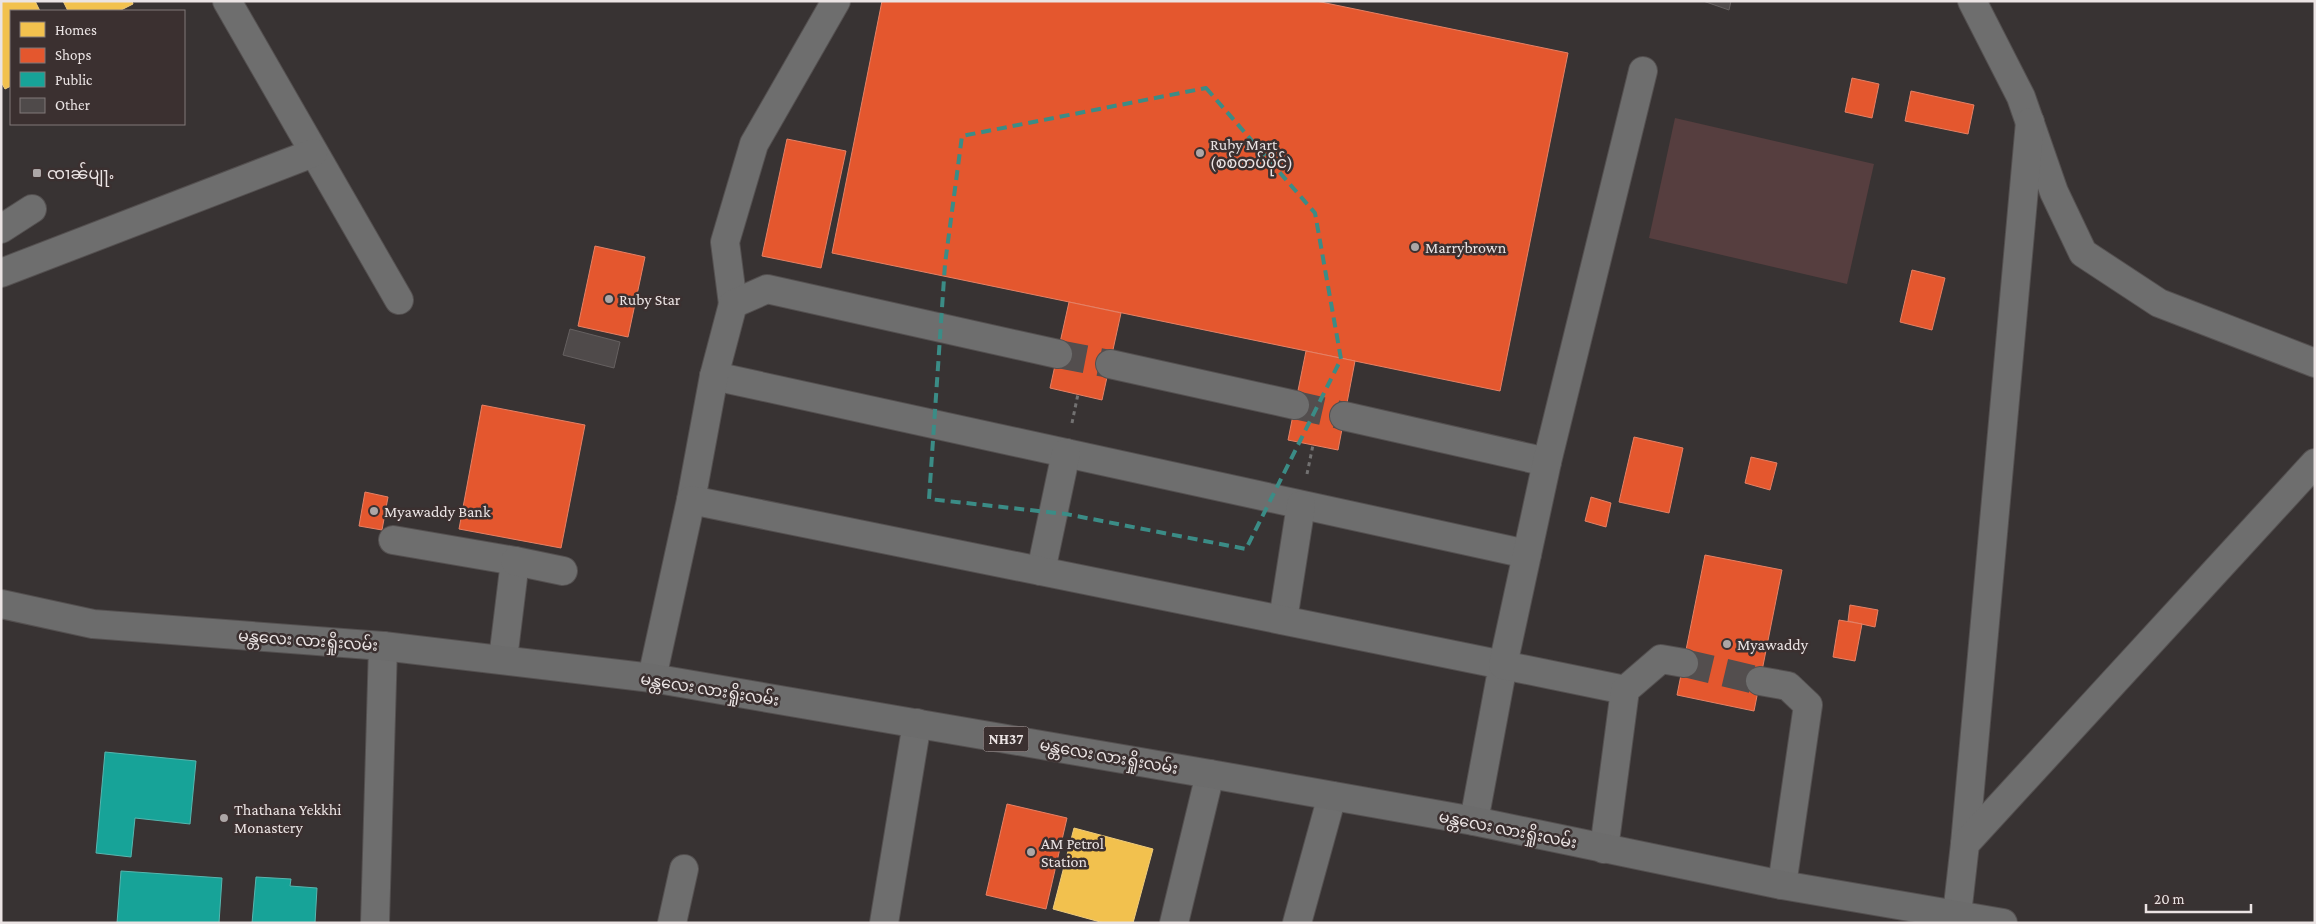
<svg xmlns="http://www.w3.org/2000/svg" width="2316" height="924" viewBox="0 0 2316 924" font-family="'Crimson Pro','Noto Sans Myanmar',serif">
  <rect width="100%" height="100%" fill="#383333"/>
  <polygon fill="#563e3f" points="1675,118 1874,164 1847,284 1649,238"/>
  <g fill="#f2c14e" stroke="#f0cc7b">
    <polygon points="1,1 35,1 40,11 11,11 11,86 5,89 1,82"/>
    <polygon points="63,1 132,1 133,4 119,11 68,11"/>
    <polygon points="1074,828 1153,849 1133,923 1104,923 1053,909"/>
  </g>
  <g fill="#e4572e" stroke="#e68165">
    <polygon points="882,1 1316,1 1568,53 1500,391 832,253"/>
    <polygon points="1852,78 1879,84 1872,118 1845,112"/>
    <polygon points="1911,91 1974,105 1968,134 1905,121"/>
    <polygon points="787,139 846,151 821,268 762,256"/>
    <polygon points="595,246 645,257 628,337 578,326"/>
    <polygon points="1912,270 1945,278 1932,330 1900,322"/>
    <polygon points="1069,302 1121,313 1102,400 1050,388"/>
    <polygon points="1306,351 1355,361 1338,450 1288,440"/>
    <polygon points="482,405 585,425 561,548 459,529"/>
    <polygon points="1634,437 1683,448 1669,513 1619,502"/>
    <polygon points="1751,457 1777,463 1770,490 1745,483"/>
    <polygon points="365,492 388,497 382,530 359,526"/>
    <polygon points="1591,497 1611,503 1606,527 1585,521"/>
    <polygon points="1705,555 1782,570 1754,711 1677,695"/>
    <polygon points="1850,605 1878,610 1875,627 1848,621"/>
    <polygon points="1839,620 1862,624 1855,661 1833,657"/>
    <polygon points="1007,804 1067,818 1046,909 986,895"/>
  </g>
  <g fill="#17a398" stroke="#57b6af">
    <polygon points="105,752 196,761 190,824 135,818 131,857 96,853"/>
    <polygon points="121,871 222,878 219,923 117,923"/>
    <polygon points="256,877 291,879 290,886 317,888 315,923 252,923"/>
  </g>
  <g fill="#4f4a4a" stroke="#656060">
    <polygon points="1703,1 1731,1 1729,10"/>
    <polygon points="570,329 620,342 614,368 563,355"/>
  </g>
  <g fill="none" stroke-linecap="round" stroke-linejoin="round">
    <g stroke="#534e4e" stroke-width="28" stroke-dasharray="28 14" stroke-linecap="butt">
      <polyline points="1058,354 1110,364"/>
      <polyline points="1295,405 1344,416"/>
      <polyline points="1684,663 1760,681"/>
    </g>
    <g stroke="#545050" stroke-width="30">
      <g id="minor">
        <polyline points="227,1 399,300"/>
        <polyline points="1972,1 2021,97 2054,192 2083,253 2159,303 2315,363"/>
        <polyline points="1,229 32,209"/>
        <polyline points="1,273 313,153"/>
        <polyline points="733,304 725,242 754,144 836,1"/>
        <polyline points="1110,364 1295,405"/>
        <polyline points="714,376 1527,554"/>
        <polyline points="1344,416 1547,462"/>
        <polyline points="691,500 714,376 733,304 767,289 1058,354"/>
        <polyline points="393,540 515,561 503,659"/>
        <polyline points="515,561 563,571"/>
        <polyline points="1041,571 1066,453"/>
        <polyline points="1283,620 1301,505"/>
        <polyline points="652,678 691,500 1503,665 1474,821"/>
        <polyline points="1760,681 1788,686 1808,705 1782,885"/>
        <polyline points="1625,690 1503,665 1547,462 1643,71"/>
        <polyline points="1965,844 2030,122"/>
        <polyline points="1604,849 1625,690 1661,659 1684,663"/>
        <polyline points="375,923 383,646"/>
        <polyline points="672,923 684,869"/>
        <polyline points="884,923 917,723"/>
        <polyline points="1174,923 1210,774"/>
        <polyline points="1297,923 1332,796"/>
        <polyline points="1956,923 1965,844 2315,463"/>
      </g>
    </g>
    <g stroke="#545050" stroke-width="30">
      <polyline id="highway" points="1,604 93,624 383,646 652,678 1210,774 1474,821 1782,885 2003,923"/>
    </g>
    <g stroke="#727171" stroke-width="3" stroke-dasharray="4 4" stroke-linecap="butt">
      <polyline points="1072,423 1078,394"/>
      <polyline points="1307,474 1313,445"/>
    </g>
    <use href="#minor" stroke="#6e6e6e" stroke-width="28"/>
    <use href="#highway" stroke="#6c6c6c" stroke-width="28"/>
  </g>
  <path fill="none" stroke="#3b8c86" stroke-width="4" stroke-dasharray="10 6" stroke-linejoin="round" d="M1206,88L1315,213L1341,359L1246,549L1066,514L929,499L945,264L962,136Z"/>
  <g fill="#aca6a6" stroke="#3b3030" stroke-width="2">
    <circle cx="1200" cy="153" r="5"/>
    <rect x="32" y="168" width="10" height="10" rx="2.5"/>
    <circle cx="1415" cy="247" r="5"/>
    <circle cx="609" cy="299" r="5"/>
    <circle cx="374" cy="511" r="5"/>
    <circle cx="1727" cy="644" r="5"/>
    <circle cx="224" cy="818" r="5"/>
    <circle cx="1031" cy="852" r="5"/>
  </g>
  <g text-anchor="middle" stroke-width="5" stroke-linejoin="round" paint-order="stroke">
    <rect fill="#3b3030" stroke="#b6aeae" stroke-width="1" x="983.5" y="726.5" width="45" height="25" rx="4"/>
    <g font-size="15" font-weight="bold" fill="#ebe4e4">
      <text x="1006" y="744">NH37</text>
    </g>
    <g font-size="16" fill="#ebe4e4" stroke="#3b3030" text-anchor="start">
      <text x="1210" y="150">Ruby Mart<tspan x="1210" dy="18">(စစ်တပ်ပိုင်)</tspan></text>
      <text x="47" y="179">ၸၢၼ်ပျႃႉ</text>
      <text x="1425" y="253">Marrybrown</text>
      <text x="619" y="305">Ruby Star</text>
      <text x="384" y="517">Myawaddy Bank</text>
      <text x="1737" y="650">Myawaddy</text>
      <text x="234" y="815">Thathana Yekkhi<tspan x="234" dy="18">Monastery</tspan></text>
      <text x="1041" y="849">AM Petrol<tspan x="1041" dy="18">Station</tspan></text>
    </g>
    <g font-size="16" fill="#ebe4e4" stroke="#3b3030">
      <text transform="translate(308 640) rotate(4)" y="6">မန္တလေး လားရှိုးလမ်း</text>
      <text transform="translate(710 689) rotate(9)" y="6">မန္တလေး လားရှိုးလမ်း</text>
      <text transform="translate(1109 756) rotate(10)" y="6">မန္တလေး လားရှိုးလမ်း</text>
      <text transform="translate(1508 829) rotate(11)" y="6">မန္တလေး လားရှိုးလမ်း</text>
    </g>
  </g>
  <rect width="2316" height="924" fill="none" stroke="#ebe4e4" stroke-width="5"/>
  <rect x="10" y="10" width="175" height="115" fill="#3b3030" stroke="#817878"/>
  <rect x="20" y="22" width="25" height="15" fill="#f2c14e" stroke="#817878"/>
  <text x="55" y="35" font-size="15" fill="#ebe4e4">Homes</text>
  <rect x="20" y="48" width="25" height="15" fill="#e4572e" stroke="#817878"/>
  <text x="55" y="60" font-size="15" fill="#ebe4e4">Shops</text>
  <rect x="20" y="72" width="25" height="15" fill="#17a398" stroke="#817878"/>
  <text x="55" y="85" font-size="15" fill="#ebe4e4">Public</text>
  <rect x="20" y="98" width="25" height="15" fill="#4f4a4a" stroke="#817878"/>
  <text x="55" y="110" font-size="15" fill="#ebe4e4">Other</text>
  <path d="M2146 904v8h105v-8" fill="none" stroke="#ebe4e4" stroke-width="2.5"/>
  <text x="2154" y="904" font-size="15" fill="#ebe4e4" stroke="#3b3030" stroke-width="4" paint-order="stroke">20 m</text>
</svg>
